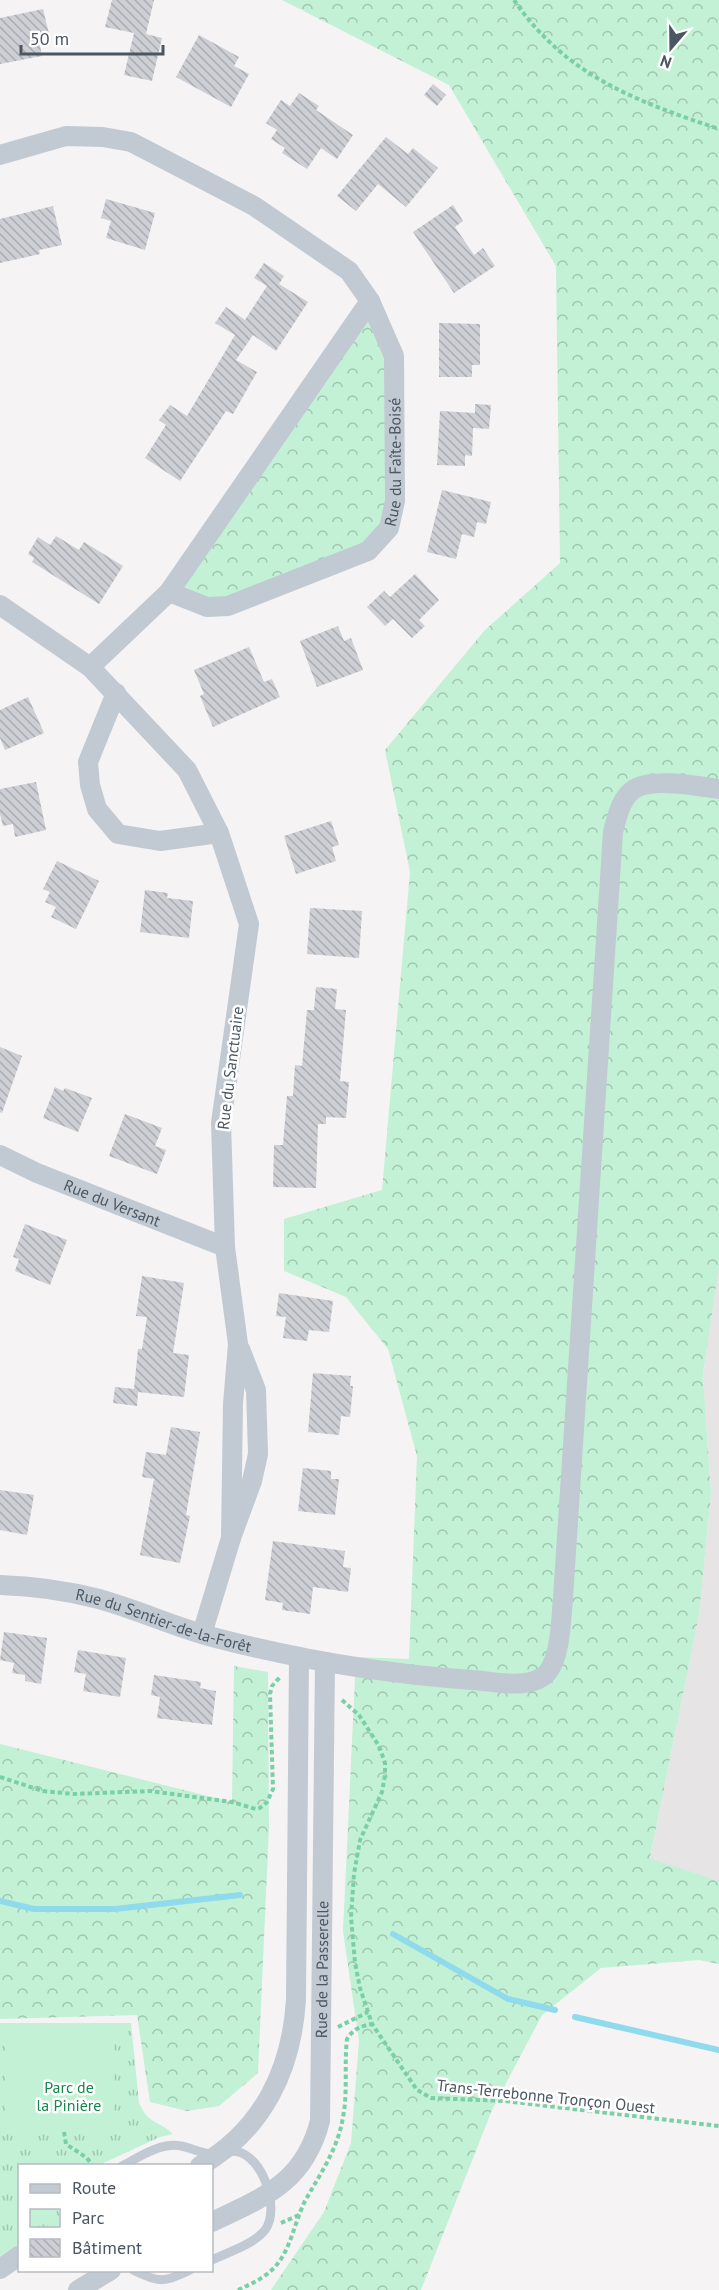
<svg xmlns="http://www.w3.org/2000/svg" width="719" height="2290" viewBox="0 0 719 2290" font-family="'PT Sans',sans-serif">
  <defs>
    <pattern id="forest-crowns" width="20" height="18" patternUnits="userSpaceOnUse" patternTransform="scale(1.5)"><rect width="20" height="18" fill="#c3f1d5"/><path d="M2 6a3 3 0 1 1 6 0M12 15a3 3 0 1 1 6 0" fill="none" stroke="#a0c6b0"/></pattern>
    <pattern id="park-tufts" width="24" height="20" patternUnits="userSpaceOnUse" patternTransform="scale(1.5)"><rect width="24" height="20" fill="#c3f1d5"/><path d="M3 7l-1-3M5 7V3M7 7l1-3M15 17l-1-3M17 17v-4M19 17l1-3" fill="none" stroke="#a0c6b0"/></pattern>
    <pattern id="building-back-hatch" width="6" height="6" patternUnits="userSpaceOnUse" patternTransform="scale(1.5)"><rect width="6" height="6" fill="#cdcfd5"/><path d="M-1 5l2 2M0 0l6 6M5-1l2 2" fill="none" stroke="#a8abb0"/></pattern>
  </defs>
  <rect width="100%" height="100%" fill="#f5f3f3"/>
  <polygon fill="#e6e4e5" points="719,1267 719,1881 650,1859 699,1615 711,1494 703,1375"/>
  <g fill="url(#forest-crowns)">
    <polygon points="282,0 719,0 719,1267 703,1375 711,1494 699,1615 650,1858 719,1881 719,1964 699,1960 601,1968 542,2015 492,2110 421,2290 271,2290 324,2212 351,2143 359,2041 343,1931 356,1657 409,1659 417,1456 388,1349 346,1297 284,1271 284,1219 382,1190 410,872 385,750 485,630 560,563 556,266 449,85"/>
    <polygon points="370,301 394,356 395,501 368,551 228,606 169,592"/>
    <polygon points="234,1666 268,1672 269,1827 258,2073 219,2106 187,2111 150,2102 137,2015 0,2019 0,1744 232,1802"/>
  </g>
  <path fill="url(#park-tufts)" d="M0,2023H131L139,2103C149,2125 158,2120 173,2134L160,2137L99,2165L20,2166L19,2244L0,2256Z"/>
  <polygon fill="#c3f1d5" points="5,2023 113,2023 114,2132 6,2132"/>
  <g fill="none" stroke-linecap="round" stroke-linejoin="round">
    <g stroke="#90daee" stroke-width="6">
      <polyline points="0,1901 34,1909 115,1909 240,1895"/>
      <polyline points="393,1934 508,1999 555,2010"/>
      <polyline points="575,2017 719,2050"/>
    </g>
  </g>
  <g fill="url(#building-back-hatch)">
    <polygon points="112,0 154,0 146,34 162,38 152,81 124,75 134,33 105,27"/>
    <polygon points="43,9 49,34 38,36 42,56 0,64 0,18"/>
    <polygon points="199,35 239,57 234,66 249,74 231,107 176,77"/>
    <polygon points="433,84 446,95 437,106 424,95"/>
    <polygon points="299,93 319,106 316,110 353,135 337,159 321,148 307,169 282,153 285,148 271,139 277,130 266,123 281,100 290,106"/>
    <polygon points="386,137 408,154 413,148 438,168 406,207 378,184 356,211 337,196"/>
    <polygon points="106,199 155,213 145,250 106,238 111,221 101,218"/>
    <polygon points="453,205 463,221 455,227 474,255 483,248 495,266 454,293 413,232"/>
    <polygon points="53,206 62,245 39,250 40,254 0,263 0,219"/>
    <polygon points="264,263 284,276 279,284 308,302 276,351 253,335 236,360 257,372 233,414 226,411 180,481 145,458 166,425 159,420 170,405 187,416 235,335 215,323 226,307 245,320 267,286 254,278"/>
    <polygon points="439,323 480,324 480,365 472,365 472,377 439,377"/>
    <polygon points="475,404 491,405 489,429 473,428 472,456 465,455 465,466 437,465 440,411 475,413"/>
    <polygon points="442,490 491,502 486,524 477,522 474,537 462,534 456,559 427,552"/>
    <polygon points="56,536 79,550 84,542 123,566 99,604 32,562 34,558 28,554 38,537 50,545"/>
    <polygon points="415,574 439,600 419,620 425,626 412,638 393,619 385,626 367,607 384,591 390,597"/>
    <polygon points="338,626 344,641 351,638 363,670 317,687 300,641"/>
    <polygon points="249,647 264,682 272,679 280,697 213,727 200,696 204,694 194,670"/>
    <polygon points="28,697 44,733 5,750 0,738 0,710"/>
    <polygon points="36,782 46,830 15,837 13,824 3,826 0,814 0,789"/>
    <polygon points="331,821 339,845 332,847 336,861 296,874 284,836"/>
    <polygon points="57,861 99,881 76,929 51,917 56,907 45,902 50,892 43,889"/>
    <polygon points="145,890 168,893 167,898 193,901 189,938 140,932"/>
    <polygon points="310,908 362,911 359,958 307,954"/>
    <polygon points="316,987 337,989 335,1009 346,1010 340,1081 349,1082 346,1118 326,1117 326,1124 318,1124 316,1188 273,1187 274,1145 283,1145 287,1096 293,1096 295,1065 302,1066 307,1010 314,1010"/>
    <polygon points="0,1047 22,1056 2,1113 0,1112"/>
    <polygon points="55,1087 63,1091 65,1088 92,1098 78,1132 43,1118"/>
    <polygon points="125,1114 162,1128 155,1146 166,1150 157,1174 109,1156"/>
    <polygon points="25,1224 67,1240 50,1285 15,1271 19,1259 13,1257"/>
    <polygon points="142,1276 184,1283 173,1353 189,1355 184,1397 138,1392 137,1406 113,1403 115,1387 134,1389 138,1349 142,1349 147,1317 136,1316"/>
    <polygon points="279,1293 333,1301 329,1332 309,1330 307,1341 283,1338 286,1317 276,1316"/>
    <polygon points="313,1373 351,1376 350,1386 353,1386 350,1417 341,1416 339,1435 308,1432"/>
    <polygon points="171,1427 200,1432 186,1515 190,1516 180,1563 140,1555 154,1479 142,1477 146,1452 166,1455"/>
    <polygon points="303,1468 331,1471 331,1479 339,1479 335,1515 298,1511"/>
    <polygon points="0,1490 34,1495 27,1535 0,1530"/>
    <polygon points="273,1541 345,1551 343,1567 351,1568 348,1592 313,1587 310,1614 282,1610 283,1603 265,1600"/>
    <polygon points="4,1632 47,1638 41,1684 25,1681 25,1675 12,1673 14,1663 0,1660"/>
    <polygon points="78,1650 126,1658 120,1697 83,1691 86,1674 74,1672"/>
    <polygon points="154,1675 201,1682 200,1688 216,1691 212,1725 157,1718 160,1697 151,1695"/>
  </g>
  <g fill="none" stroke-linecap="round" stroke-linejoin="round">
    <g stroke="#7ad0a6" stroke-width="4" stroke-dasharray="4.5 3" stroke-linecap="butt">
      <path d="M514,0C566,76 636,101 719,129"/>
      <polyline points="342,1700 359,1715 379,1746 385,1763 385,1775 382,1792 360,1840 354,1874 351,1917 355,1963 360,1988 372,2024 417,2090 431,2098 505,2101 719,2126"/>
      <polyline points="0,1777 43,1791 74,1794 150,1791 232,1802 256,1809 260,1808 267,1802 273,1789 270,1694 272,1686 281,1676"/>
      <polyline points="338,2027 368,2012"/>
      <polyline points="64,2132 66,2144 87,2158 93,2166"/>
      <polyline points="281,2223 299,2215"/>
      <path d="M238,2290C251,2284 264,2278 274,2268C291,2250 294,2223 305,2201C320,2174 338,2149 343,2117C348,2092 344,2065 347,2039C353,2029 361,2026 372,2024"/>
    </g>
    <g stroke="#c1cad2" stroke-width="9">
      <path d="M122,2166C139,2157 161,2142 181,2146C192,2148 202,2154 213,2154"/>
      <path d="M212,2260C228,2252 253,2245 265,2230C282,2208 260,2144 227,2152"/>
      <path d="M133,2270C159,2283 164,2283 190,2270"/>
    </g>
    <g stroke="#c1cad2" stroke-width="20">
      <polyline points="0,155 66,136 103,137 131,142 254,206 349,271 370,301 169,592 90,667"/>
      <path id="s1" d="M169,592L207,607L228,606L368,551L389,528L395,501L394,356L370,301"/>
      <polyline points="0,605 90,667 187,770 219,833 249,924 221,1123 225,1247 238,1344 233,1404 231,1538"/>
      <polyline points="116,693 88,762 90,785 97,809 118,834 160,841 219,833"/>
      <path id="s2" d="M0,1155L37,1173L225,1247"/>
      <path id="s3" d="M0,1585C32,1586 68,1591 99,1599C139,1610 176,1628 216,1638C301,1660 385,1674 472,1680C494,1681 530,1691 547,1673C561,1657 561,1618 563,1598L613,832C617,817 621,796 636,788C655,778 697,786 719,789"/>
      <polyline points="202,1634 231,1538 252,1481 258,1454 256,1390 240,1349"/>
      <path d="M200,2166C263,2130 292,2069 296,1999L299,1657"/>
      <path id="s4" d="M212,2222C264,2197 304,2183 320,2121L325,1662"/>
      <polyline points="0,2269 20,2255"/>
      <polyline points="78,2290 111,2270"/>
    </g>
  </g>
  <g text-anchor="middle" stroke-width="5" stroke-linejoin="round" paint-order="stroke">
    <g font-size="16" fill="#4a5661" stroke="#fff">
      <text dy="6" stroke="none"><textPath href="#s1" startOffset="310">Rue du Faîte-Boisé</textPath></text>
      <text transform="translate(230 1068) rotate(-83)" y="6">Rue du Sanctuaire</text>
      <text dy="6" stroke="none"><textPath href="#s2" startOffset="122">Rue du Versant</textPath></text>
      <text dy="6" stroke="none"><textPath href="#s3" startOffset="168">Rue du Sentier-de-la-Forêt</textPath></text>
      <text dy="6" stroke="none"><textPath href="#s4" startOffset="306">Rue de la Passerelle</textPath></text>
      <text transform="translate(546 2096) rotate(6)" y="6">Trans-Terrebonne Tronçon Ouest</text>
    </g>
    <g font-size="16" fill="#17864f" stroke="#fff">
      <text x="69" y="2093">Parc de<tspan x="69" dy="18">la Pinière</tspan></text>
    </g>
  </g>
  <rect x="18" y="2164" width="195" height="108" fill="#ffffff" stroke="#b7bbc0" stroke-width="1.5"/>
  <rect x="30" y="2184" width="30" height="9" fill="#c1cad2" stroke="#b7bbc0" stroke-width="1.5"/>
  <text x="72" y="2194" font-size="18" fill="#4a5661">Route</text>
  <rect x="30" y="2209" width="30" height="18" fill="url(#park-tufts)" stroke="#b7bbc0" stroke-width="1.5"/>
  <text x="72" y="2224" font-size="18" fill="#4a5661">Parc</text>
  <rect x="30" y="2239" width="30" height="18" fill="url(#building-back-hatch)" stroke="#b7bbc0" stroke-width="1.5"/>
  <text x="72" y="2254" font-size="18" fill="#4a5661">Bâtiment</text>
  <g transform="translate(671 48) rotate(200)" stroke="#ffffff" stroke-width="4.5" paint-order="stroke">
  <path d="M0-4.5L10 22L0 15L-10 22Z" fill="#4a5661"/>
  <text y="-9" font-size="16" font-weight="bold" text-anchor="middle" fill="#4a5661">N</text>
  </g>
  <path d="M21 45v9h142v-9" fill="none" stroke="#4a5661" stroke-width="3"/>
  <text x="30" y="45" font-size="18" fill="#4a5661" stroke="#ffffff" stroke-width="4.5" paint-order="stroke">50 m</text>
</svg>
